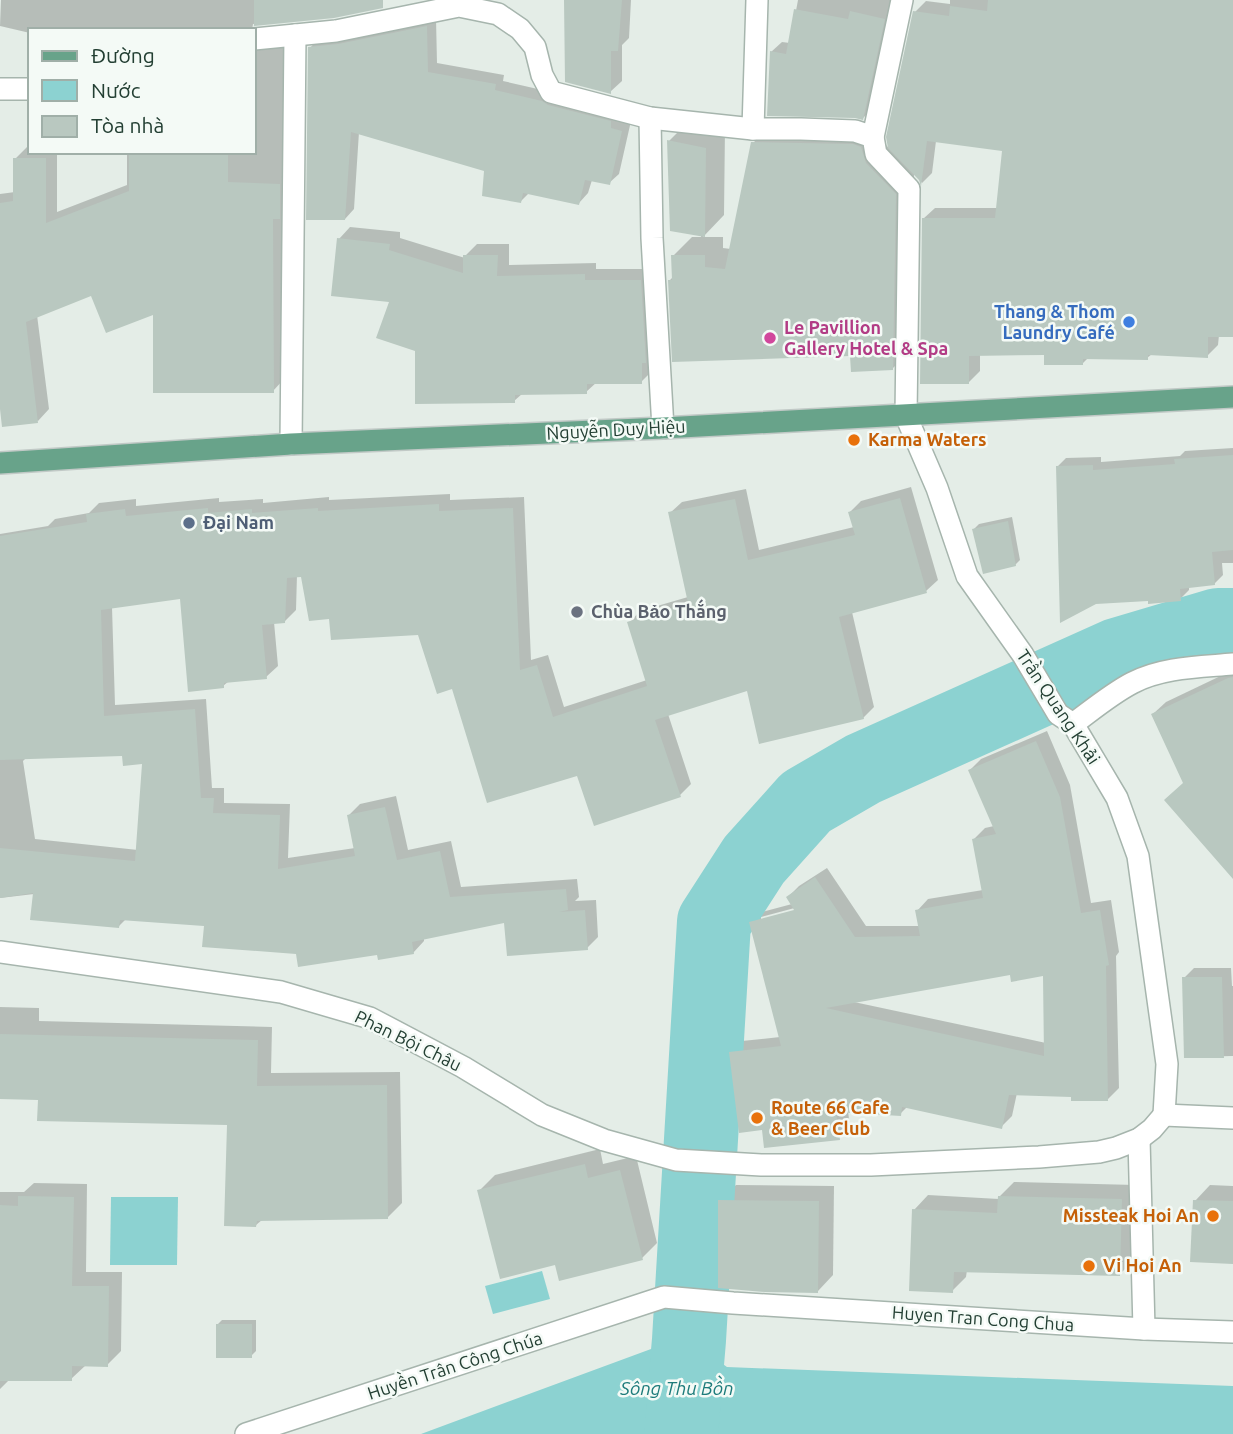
<svg xmlns="http://www.w3.org/2000/svg" width="1233" height="1434" viewBox="0 0 1233 1434" font-family="Ubuntu,sans-serif">
  <rect width="100%" height="100%" fill="#e4ede7"/>
  <g fill="#8cd2d1">
    <polygon points="1233,596 1233,637 1201,638 1085,692 1059,649 1106,628"/>
    <polygon points="111,1197 178,1197 177,1265 110,1265"/>
    <polygon points="542,1271 550,1299 493,1314 485,1286"/>
    <polygon points="689,1340 727,1367 1233,1386 1233,1434 421,1434 670,1342"/>
  </g>
  <g fill="#0003" fill-rule="evenodd">
    <polygon points="1,0 374,0 334,16 253,24 252,30 30,30 30,33 0,26"/>
    <polygon points="566,0 631,0 629,38 622,45 622,81 610,92"/>
    <polygon points="798,0 896,0 873,108 863,118 771,52 782,42 790,43"/>
    <polygon points="950,0 1233,0 1233,335 1219,335 1218,345 1207,356 1152,354 1147,358 1088,358 1082,364 1046,353 980,354 980,371 969,382 923,219 935,208 998,208 1004,149 936,141 932,173 922,183 914,173 912,349 893,368 852,355 669,281 673,277 673,256 692,237 701,237 701,235 669,141 689,121 725,128 724,215 703,237 723,237 723,248 731,249 753,143 772,124 880,128 885,144 890,149 915,12 926,1 950,4"/>
    <polygon points="436,18 437,63 504,75 503,81 551,92 631,121 619,174 609,183 592,180 588,193 579,203 529,193 520,202 486,170 359,132 354,209 345,219 310,48 319,38"/>
    <polygon points="254,33 293,39 284,379 273,391 154,312 92,294 37,315 49,409 38,421 0,395 0,194 15,192 15,159 27,147 30,147 30,152 57,152 57,212 127,185 127,152 254,152"/>
    <polygon points="350,227 400,232 400,238 465,258 465,256 477,244 509,244 509,265 596,263 596,269 652,269 653,370 641,382 597,382 586,392 522,394 514,401 416,350 391,300 339,239"/>
    <polygon points="1233,448 1233,563 1222,563 1223,575 1214,584 1189,586 1189,590 1180,599 1057,467 1066,458 1101,457 1101,462 1180,456 1185,451"/>
    <path d="M911,487L938,580L926,591L852,612L874,707L863,718L748,689L668,714L691,784L680,795L578,774L454,687L419,633L331,617L302,575H297L296,610L285,621L274,622L278,666L266,677L229,681L223,686L181,597L112,607L115,705L206,699L212,788H224V803L290,804L288,858L355,848L349,815L360,804L396,796L408,850L451,841L461,887L577,879L579,897L575,901L596,900L598,937L587,948L506,921L424,937V941L413,953H298L206,925L126,919L118,927L34,894L0,898V534L48,526L55,519L89,513L99,503L136,499V506L219,498V502L263,499V503L329,497V500L450,494V500L524,497L531,660L548,655L564,707L647,680L629,623L640,611L688,597L670,513L682,502L746,489L759,550L854,527L850,512L861,501ZM124,754L144,763L138,850L35,839L23,761L27,757Z"/>
    <polygon points="1012,517 1020,560 1015,565 974,529 979,524"/>
    <polygon points="1233,670 1233,871 1185,783 1153,714 1166,702"/>
    <path d="M1047,731L1070,785L1091,903L1111,900L1119,952L1116,956L1119,1088L1108,1099L1073,1095L1017,1093L1012,1116L1001,1127L908,1106L900,1114L848,1111L850,1127L839,1138L763,1128L731,1052L742,1041L780,1037L751,923L762,912L792,904L788,897L799,886L827,868L866,926H920L917,911L928,899L983,890L974,839L985,828L994,826L970,770L981,759ZM802,906L803,910L761,921V917ZM1011,973L1044,974L1046,1043L854,1002Z"/>
    <polygon points="1194,968 1231,968 1232,986 1233,986 1233,1056 1186,1057 1184,978"/>
    <polygon points="0,1007 39,1008 39,1021 272,1027 271,1073 400,1072 402,1203 388,1217 262,1220 256,1225 229,1123 39,1099 0,1098"/>
    <polygon points="600,1149 603,1164 636,1156 657,1243 642,1258 556,1263 479,1191 495,1175"/>
    <polygon points="1014,1182 1136,1185 1134,1260 1120,1274 967,1270 966,1277 952,1291 914,1210 928,1195 999,1199 999,1197"/>
    <polygon points="34,1183 87,1184 86,1272 122,1272 121,1351 107,1365 86,1365 71,1379 10,1379 0,1389 0,1192 24,1192"/>
    <polygon points="736,1185 834,1186 833,1275 818,1291 720,1201"/>
    <polygon points="1210,1185 1233,1186 1233,1262 1195,1201"/>
    <polygon points="222,1320 256,1320 256,1351 251,1356 217,1325"/>
  </g>
  <g fill="none" stroke-linecap="round" stroke-linejoin="round">
    <polyline stroke="#8cd2d1" stroke-width="74" points="681,1434 689,1340 714,922 754,860 806,802 863,769 1117,655 1218,625 1233,625"/>
  </g>
  <g fill="#b9c8c0" fill-rule="evenodd">
    <polygon points="254,0 383,0 383,8 334,18 254,26"/>
    <polygon points="564,0 622,0 618,51 611,51 611,94 565,82"/>
    <polygon points="988,0 1233,0 1233,337 1208,337 1208,358 1148,355 1148,360 1083,359 1083,365 1044,365 1044,355 969,356 969,384 920,384 922,218 995,218 1002,151 927,141 921,186 919,180 888,148 886,137 913,11 949,16 950,6 987,11"/>
    <polygon points="794,9 848,19 850,11 885,19 863,120 855,118 767,116 770,51 786,54"/>
    <polygon points="427,26 428,72 496,84 495,90 542,101 548,105 611,121 611,128 622,131 610,185 585,180 579,205 523,193 521,203 482,196 484,171 351,132 345,220 306,220 308,47 338,44"/>
    <polygon points="667,140 706,148 705,237 670,231"/>
    <polygon points="751,142 853,144 861,147 866,163 896,194 893,370 851,372 850,356 672,362 668,280 672,280 671,255 705,255 705,267 725,269"/>
    <polygon points="129,152 228,152 228,182 280,184 280,219 273,219 274,393 153,393 153,315 106,333 91,296 26,322 38,423 2,427 0,409 0,203 13,201 13,158 46,158 46,223 129,191"/>
    <polygon points="337,238 390,244 389,250 463,273 463,255 498,255 497,276 585,274 585,280 641,280 646,363 642,363 642,384 587,384 587,394 515,395 515,403 415,404 415,351 376,338 389,302 331,296"/>
    <polygon points="1233,455 1233,550 1212,552 1215,585 1180,589 1181,601 1148,604 1148,601 1096,604 1060,623 1056,466 1093,465 1093,470 1175,464 1174,459"/>
    <polygon points="900,498 927,593 839,617 864,719 759,744 747,691 655,720 681,797 594,826 577,776 487,803 452,689 437,694 418,635 331,640 329,619 309,621 301,577 287,578 285,623 262,625 267,679 224,683 224,688 188,692 180,599 101,610 104,716 195,709 201,798 214,798 213,813 280,815 278,869 355,856 347,815 385,807 397,860 440,851 450,897 566,889 568,910 559,912 585,910 588,950 507,956 504,923 412,942 414,954 378,960 377,955 298,967 296,954 202,947 204,926 120,920 119,928 30,920 33,893 0,898 0,848 135,861 142,764 123,766 122,756 0,760 0,536 87,522 86,514 125,509 126,516 208,508 208,513 252,509 252,513 318,508 318,511 439,504 439,511 513,508 520,670 537,665 553,717 647,686 627,622 688,603 668,512 735,499 748,560 855,535 848,512"/>
    <polygon points="1008,521 1016,566 983,574 972,529"/>
    <polygon points="1233,677 1233,879 1164,800 1183,783 1151,714 1228,678"/>
    <path d="M1036,741L1060,797L1081,913L1100,910L1109,965L1106,966L1108,1101H1071V1097L1009,1095L1002,1129L902,1107L901,1116L836,1112L840,1140L764,1148L762,1130L739,1133L729,1052L781,1046L749,922L794,910L786,897L815,877L855,937L920,936L915,910L983,898L972,839L996,834L968,770ZM1010,975L1011,982L1043,976L1044,1056L826,1008Z"/>
    <polygon points="1182,977 1222,977 1224,1058 1184,1058"/>
    <polygon points="0,1034 258,1040 257,1086 387,1085 388,1219 257,1221 256,1227 224,1226 227,1125 37,1121 38,1100 0,1099"/>
    <polygon points="585,1164 588,1178 620,1170 643,1260 559,1281 555,1265 500,1279 477,1190"/>
    <polygon points="18,1196 74,1197 72,1286 109,1286 108,1367 72,1366 72,1381 0,1381 0,1205 18,1206"/>
    <polygon points="998,1196 1122,1199 1120,1276 954,1272 953,1293 909,1291 912,1209 997,1213"/>
    <polygon points="718,1200 819,1201 818,1293 765,1292 718,1288"/>
    <polygon points="1193,1200 1233,1201 1233,1264 1190,1262"/>
    <rect x="216" y="1324" width="36" height="34"/>
  </g>
  <g fill="none" stroke-linecap="round" stroke-linejoin="round">
    <g stroke="#a6b5ad" stroke-width="24">
      <g id="minor">
        <polyline points="254,39 336,31 459,6 498,14 520,29 535,47 542,75 551,92 650,118 753,129 801,129 855,131 873,137 876,154 909,189 906,416 937,488 967,576 1023,655 1058,714 1073,724 1117,798 1138,856 1167,1064 1164,1115"/>
        <polyline points="0,89 30,89"/>
        <polyline points="650,118 652,238 663,428"/>
        <polyline points="753,129 757,0"/>
        <polyline points="873,137 902,0"/>
        <polyline points="291,444 295,35"/>
        <path d="M1073,724C1092,710 1111,694 1132,683C1162,667 1200,667 1233,664"/>
        <polyline points="0,952 281,992 370,1018 463,1067 542,1115 604,1140 676,1160 761,1165 871,1165 1039,1157 1099,1152 1116,1148 1139,1139 1152,1129 1164,1115"/>
        <polyline points="1164,1115 1233,1118"/>
        <polyline points="1139,1139 1144,1329"/>
        <polyline points="246,1434 664,1297 733,1303 1144,1329 1233,1332"/>
      </g>
    </g>
    <g stroke="#c1c9c6" stroke-width="24">
      <polyline id="major" points="0,463 291,444 663,428 1233,397"/>
    </g>
    <use href="#minor" stroke="#fff" stroke-width="21"/>
    <use href="#major" stroke="#68a38a" stroke-width="21"/>
  </g>
  <circle fill="#3f7fe0" stroke="#f4faf6" stroke-width="2.5" cx="1129" cy="322" r="7"/>
  <circle fill="#d1479c" stroke="#f4faf6" stroke-width="2.5" cx="770" cy="338" r="7"/>
  <g fill="#e8710a" stroke="#f4faf6" stroke-width="2.5">
    <circle cx="854" cy="440" r="7"/>
    <circle cx="757" cy="1118" r="7"/>
    <circle cx="1213" cy="1216" r="7"/>
    <circle cx="1089" cy="1266" r="7"/>
  </g>
  <circle fill="#5c6f8a" stroke="#f4faf6" stroke-width="2.5" cx="189" cy="523" r="7"/>
  <circle fill="#6b7280" stroke="#f4faf6" stroke-width="2.5" cx="577" cy="612" r="7"/>
  <g text-anchor="middle" stroke-width="5" stroke-linejoin="round" paint-order="stroke">
    <g font-size="18" font-weight="bold" fill="#366cbe" stroke="#f4faf6" text-anchor="end">
      <text x="1115" y="318">Thang &amp; Thom<tspan x="1115" dy="21">Laundry Café</tspan></text>
    </g>
    <g font-size="18" font-weight="bold" fill="#b23c85" stroke="#f4faf6" text-anchor="start">
      <text x="784" y="334">Le Pavillion<tspan x="784" dy="21">Gallery Hotel &amp; Spa</tspan></text>
    </g>
    <g font-size="18" fill="#233f33" stroke="#f4faf6">
      <text transform="translate(616 430) rotate(-3)" y="6">Nguyễn Duy Hiệu</text>
      <text transform="translate(1058 707) rotate(56)" y="6">Trần Quang Khải</text>
      <text transform="translate(408 1041) rotate(26)" y="6">Phan Bội Châu</text>
      <text transform="translate(983 1319) rotate(4)" y="6">Huyen Tran Cong Chua</text>
      <text transform="translate(455 1366) rotate(-18)" y="6">Huyền Trân Công Chúa</text>
    </g>
    <g font-size="18" font-weight="bold" fill="#c56008" stroke="#f4faf6" text-anchor="start">
      <text x="868" y="446">Karma Waters</text>
      <text x="771" y="1114">Route 66 Cafe<tspan x="771" dy="21">&amp; Beer Club</tspan></text>
      <text x="1199" y="1222" text-anchor="end">Missteak Hoi An</text>
      <text x="1103" y="1272">Vi Hoi An</text>
    </g>
    <g font-size="18" font-weight="bold" fill="#4e5e75" stroke="#f4faf6" text-anchor="start">
      <text x="203" y="529">Đại Nam</text>
    </g>
    <g font-size="18" font-weight="bold" fill="#5b616d" stroke="#f4faf6" text-anchor="start">
      <text x="591" y="618">Chùa Bảo Thắng</text>
    </g>
    <g font-size="19" font-style="italic" fill="#1d7b7b" stroke="#f4faf6">
      <text x="677" y="1395">Sông Thu Bồn</text>
    </g>
  </g>
  <rect x="28" y="28" width="228" height="126" fill="#f4faf6" stroke="#a0afa8" stroke-width="2"/>
  <rect x="42" y="51" width="35" height="10" fill="#68a38a" stroke="#a0afa8" stroke-width="2"/>
  <text x="91" y="63" font-size="21" fill="#233f33">Đường</text>
  <rect x="42" y="80" width="35" height="21" fill="#8cd2d1" stroke="#a0afa8" stroke-width="2"/>
  <text x="91" y="98" font-size="21" fill="#233f33">Nước</text>
  <rect x="42" y="116" width="35" height="21" fill="#b9c8c0" stroke="#a0afa8" stroke-width="2"/>
  <text x="91" y="133" font-size="21" fill="#233f33">Tòa nhà</text>
</svg>
